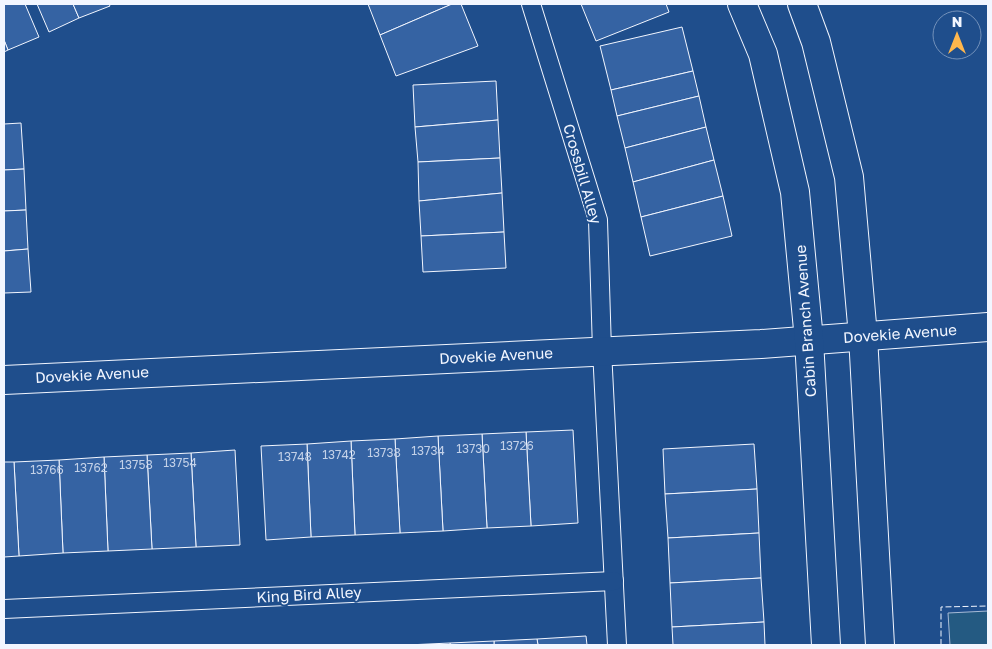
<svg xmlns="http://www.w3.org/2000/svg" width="992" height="649" viewBox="0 0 992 649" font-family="'Golos Text',sans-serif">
  <rect width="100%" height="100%" fill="#1f4e8c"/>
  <polygon fill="#245a82" stroke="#a8bbd7" points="988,611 988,645 950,645 948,613"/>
  <g fill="#3563a3" stroke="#f2f6ff">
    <polygon points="4,4 25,4 39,37 8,50 4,40"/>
    <polygon points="37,4 73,4 79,18 49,32"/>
    <polygon points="73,4 109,4 110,6 79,18"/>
    <polygon points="368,4 452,4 380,35"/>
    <polygon points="452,4 461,4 478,46 396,76 380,35"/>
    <polygon points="581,4 666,4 669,12 596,41"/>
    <polygon points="682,27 693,71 611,90 600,46"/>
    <polygon points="4,40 8,50 4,52"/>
    <polygon points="693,71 699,96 617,116 611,90"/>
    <polygon points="496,81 498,120 415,127 413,85"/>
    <polygon points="699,96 706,127 625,148 617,116"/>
    <polygon points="498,120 500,158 418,162 415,127"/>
    <polygon points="21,123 24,169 4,170 4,124"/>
    <polygon points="706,127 714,160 633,182 625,148"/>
    <polygon points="500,158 502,193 419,201 418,162"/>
    <polygon points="714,160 723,196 641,217 633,182"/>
    <polygon points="24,169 26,210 4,211 4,170"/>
    <polygon points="502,193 504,232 421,236 419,201"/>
    <polygon points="723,196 732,236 650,256 641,217"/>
    <polygon points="26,210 28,249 4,251 4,211"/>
    <polygon points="504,232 506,268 423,272 421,236"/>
    <polygon points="28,249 31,292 4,293 4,251"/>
    <polygon points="573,430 578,523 531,526 526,432"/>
    <polygon points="526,432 531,526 487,528 482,434"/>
    <polygon points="482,434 487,528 443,531 438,436"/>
    <polygon points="438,436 443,531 400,533 395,439"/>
    <polygon points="395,439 400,533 355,535 351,441"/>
    <polygon points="351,441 355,535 311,537 307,444"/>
    <polygon points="307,444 311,537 266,540 261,446"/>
    <polygon points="754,444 757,489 665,494 663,449"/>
    <polygon points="235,450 240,545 196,547 191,453"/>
    <polygon points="191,453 196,547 152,549 147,455"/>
    <polygon points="147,455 152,549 108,551 104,457"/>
    <polygon points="104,457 108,551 63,553 59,460"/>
    <polygon points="59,460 63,553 19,556 14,462"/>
    <polygon points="4,462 14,462 19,556 4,557"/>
    <polygon points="757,489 759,533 668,538 665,494"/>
    <polygon points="759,533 761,578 670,583 668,538"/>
    <polygon points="761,578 764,622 672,627 670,583"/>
    <polygon points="764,622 765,645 673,645 672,627"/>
    <polygon points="586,636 587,645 538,645 537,639"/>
    <polygon points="537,639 538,645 494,645 494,641"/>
    <polygon points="494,641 494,645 450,645 450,643"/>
    <polygon points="450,643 450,645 407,645"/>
  </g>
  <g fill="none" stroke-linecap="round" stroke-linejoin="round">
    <g stroke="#f2f6ff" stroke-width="20">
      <g id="lane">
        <polyline points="531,4 598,220 602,350 617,645"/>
        <polyline points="4,609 614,581"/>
      </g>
    </g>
    <g stroke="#f2f6ff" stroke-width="30">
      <polyline id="street" points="4,380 761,344 988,327"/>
    </g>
    <g stroke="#f2f6ff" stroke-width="30">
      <g id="secondary">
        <polyline points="742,4 763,54 795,192 809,340 826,645"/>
        <polyline points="802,4 816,42 849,177 863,336 880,645"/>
      </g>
    </g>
    <use href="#lane" stroke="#1f4e8c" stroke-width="18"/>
    <use href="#street" stroke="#1f4e8c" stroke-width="28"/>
    <use href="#secondary" stroke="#1f4e8c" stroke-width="28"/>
    <polyline stroke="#f2f6ff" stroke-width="1" stroke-dasharray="6 2.5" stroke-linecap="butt" points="941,645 941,607 988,606"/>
  </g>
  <g text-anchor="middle" stroke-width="4" stroke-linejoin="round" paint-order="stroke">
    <g font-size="12" fill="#c3d1e8">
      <text x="517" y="450">13726</text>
      <text x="473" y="453">13730</text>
      <text x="428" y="455">13734</text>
      <text x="384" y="457">13738</text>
      <text x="339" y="459">13742</text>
      <text x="295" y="461">13748</text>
      <text x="180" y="467">13754</text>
      <text x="136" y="469">13758</text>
      <text x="91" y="472">13762</text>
      <text x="47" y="474">13766</text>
    </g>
    <g font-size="15" fill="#f2f6ff" stroke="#1f4e8c">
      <text transform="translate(582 174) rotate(74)" y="5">Crossbill Alley</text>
      <text transform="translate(806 321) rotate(-94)" y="5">Cabin Branch Avenue</text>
      <text transform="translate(900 334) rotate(-4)" y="5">Dovekie Avenue</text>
      <text transform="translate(496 356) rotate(-3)" y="5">Dovekie Avenue</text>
      <text transform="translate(92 375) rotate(-3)" y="5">Dovekie Avenue</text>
      <text transform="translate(309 595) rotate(-3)" y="5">King Bird Alley</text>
    </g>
  </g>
  <rect width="992" height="649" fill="none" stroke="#f2f6ff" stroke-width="10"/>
  <g transform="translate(957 35)"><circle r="24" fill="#1f4e8c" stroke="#7391ba"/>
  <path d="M0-4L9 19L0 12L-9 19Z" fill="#ffb74d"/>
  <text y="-8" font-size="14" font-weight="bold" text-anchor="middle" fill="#f2f6ff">N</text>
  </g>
</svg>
